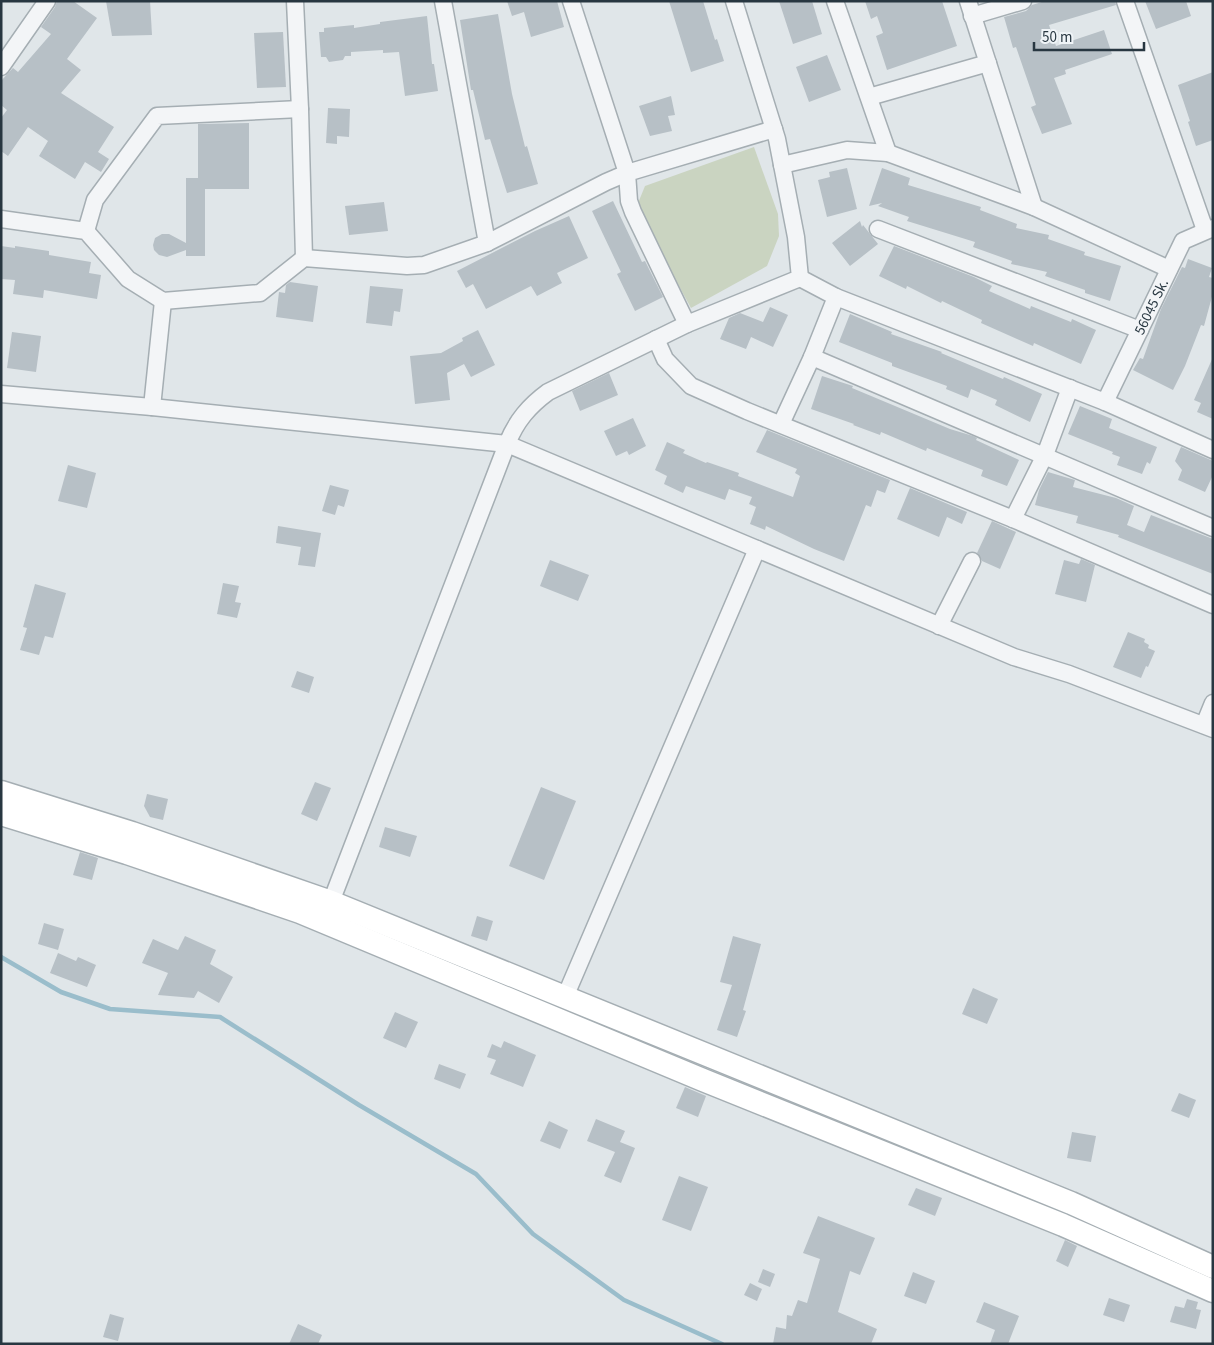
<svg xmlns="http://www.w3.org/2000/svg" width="1214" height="1345" viewBox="0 0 1214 1345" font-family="'Source Sans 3',sans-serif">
  <rect width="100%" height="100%" fill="#e0e6e9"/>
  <polygon fill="#cad4c1" points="754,147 778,214 779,236 767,266 691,308 636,208 645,186"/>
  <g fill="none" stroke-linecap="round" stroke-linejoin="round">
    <polyline stroke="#9abdcb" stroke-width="4.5" points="1,957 61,992 110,1009 220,1017 359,1105 476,1174 533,1234 624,1300 722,1344"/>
  </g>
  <g fill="#b7c0c6">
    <polygon points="57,1 73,1 97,18 67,59 81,70 61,93 114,127 98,152 109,159 101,172 85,162 75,179 39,156 48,141 28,127 8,156 1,151 1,118 7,110 1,105 1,81 13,68 18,72 51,34 41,27 55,7"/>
    <polygon points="106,1 150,1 152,35 112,36"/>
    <polygon points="507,1 557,1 564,27 531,37 524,12 512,16"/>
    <polygon points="669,1 703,1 715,40 717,39 724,61 691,72"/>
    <polygon points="779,1 812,1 822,34 793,44"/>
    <polygon points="865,1 942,1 957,46 887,70 876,36 883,33 877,16 871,19"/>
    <polygon points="1045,1 1115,1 1116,5 1049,25 1056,46 1104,30 1112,54 1065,70 1066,74 1054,78 1072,124 1042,134 1031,107 1036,105 1016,47 1013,48 1004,17 1026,11 1032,5"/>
    <polygon points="1145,1 1186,1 1191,16 1156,29"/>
    <polygon points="498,14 512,94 525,147 527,146 538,184 507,193 490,139 485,140 473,90 471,90 460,20"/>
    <polygon points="427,16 432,64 434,64 438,91 405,96 399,52 383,53 383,50 351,52 351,56 345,56 343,60 329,62 326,57 321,57 319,32 324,32 324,28 354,25 354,28 380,24 380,22"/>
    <polygon points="283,32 286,87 257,88 254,33"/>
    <polygon points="827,55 841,90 809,102 796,67"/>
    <polygon points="1213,72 1213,140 1196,146 1188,122 1190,121 1178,85"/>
    <polygon points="671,96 675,115 668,116 672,131 650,136 639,106"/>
    <polygon points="328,108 350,109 349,137 337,136 337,144 326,143"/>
    <polygon points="249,123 249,189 205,189 205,256 186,256 186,250 167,257 159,255 154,250 153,245 155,238 162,234 169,234 186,243 186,178 198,178 198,124"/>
    <polygon points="847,168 857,209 827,217 818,180 830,177 829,172"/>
    <polygon points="882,168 910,178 908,185 981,207 980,210 1017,224 1016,228 1049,235 1048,239 1085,252 1084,255 1121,266 1110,301 1085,293 1085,290 1045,276 1047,272 1011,264 1012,261 973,247 975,242 907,221 909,217 878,206 882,203 869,206"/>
    <polygon points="613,201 642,262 645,261 663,297 635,311 617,274 621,272 592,211"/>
    <polygon points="384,202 388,231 349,235 345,206"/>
    <polygon points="569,216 588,258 557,273 562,283 537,296 531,286 486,309 473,284 466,288 457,271 535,231"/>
    <polygon points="860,221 862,227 863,225 878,244 850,266 832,243"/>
    <polygon points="1,246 15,248 15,246 49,251 49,255 91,262 89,273 101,275 97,299 44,290 43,298 13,294 15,280 1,279"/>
    <polygon points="894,246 974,277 992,286 989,291 1030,309 1031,306 1071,322 1072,319 1096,330 1081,364 1034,343 1033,346 1017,339 981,323 982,320 942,301 941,303 907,286 906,289 879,276"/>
    <polygon points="1188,259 1212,268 1209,277 1213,278 1213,293 1204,326 1201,325 1185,366 1173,390 1133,370 1140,358 1143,359 1161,309 1182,267 1185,268"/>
    <polygon points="290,282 318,286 313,322 276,317 279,292 285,293 286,285"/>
    <polygon points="370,286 403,289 400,312 394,311 392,326 366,323"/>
    <polygon points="770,307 788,315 773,347 751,337 746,349 720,339 729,318 740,313 763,322"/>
    <polygon points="850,314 892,332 891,334 942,352 941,353 1003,379 1004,377 1042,394 1030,422 995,405 997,400 971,389 968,398 946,389 947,386 892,366 892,363 839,342"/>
    <polygon points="478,330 495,365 471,377 464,364 447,373 450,400 415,404 410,356 441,353 463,341 462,338"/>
    <polygon points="12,332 41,336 36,372 7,368"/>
    <polygon points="1213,357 1213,419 1197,412 1201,403 1194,400"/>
    <polygon points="609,373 618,395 580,411 572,391"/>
    <polygon points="822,376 853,386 852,388 950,429 973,436 977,438 976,440 1019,460 1007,486 981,476 983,470 927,448 926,451 881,432 880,435 853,425 854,424 811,409"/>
    <polygon points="1080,406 1112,419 1109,428 1157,447 1150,464 1147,462 1142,474 1117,465 1120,457 1112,454 1113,452 1068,434"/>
    <polygon points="633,418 646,446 629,455 627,451 616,456 604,431"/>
    <polygon points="767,430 890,480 885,493 877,490 871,507 866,505 844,561 814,549 766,526 765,530 750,524 756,507 749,504 752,497 729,489 725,500 686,486 683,493 664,484 667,476 655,470 667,442 685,450 683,453 706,463 707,462 739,473 738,476 793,497 800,476 795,473 797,469 756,452"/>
    <polygon points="1181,447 1213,461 1213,475 1205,492 1178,480 1182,470 1175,461"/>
    <polygon points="68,465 96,473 87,508 58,501"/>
    <polygon points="1048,472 1075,480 1073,487 1116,498 1134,506 1127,525 1144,532 1151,515 1213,539 1213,574 1118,537 1119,535 1076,523 1078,516 1035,505 1039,490"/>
    <polygon points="330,485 349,490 344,507 338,505 335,515 322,511"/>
    <polygon points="910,488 967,512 962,524 947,517 939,537 897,519"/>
    <polygon points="992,521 1016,532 1000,569 982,561 977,553"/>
    <polygon points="278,526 321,533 315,567 298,565 301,547 276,543"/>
    <polygon points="1081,559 1095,565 1086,602 1055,594 1064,560 1079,564"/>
    <polygon points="550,560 589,575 578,601 540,586"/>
    <polygon points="223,583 239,586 235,602 241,603 237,618 217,614"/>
    <polygon points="35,584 66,593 53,638 45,636 39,655 20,650 27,628 23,627"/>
    <polygon points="1128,632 1145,639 1144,642 1149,645 1148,648 1155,651 1148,667 1146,666 1141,678 1113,667"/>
    <polygon points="297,671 314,677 309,693 291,687"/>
    <polygon points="315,782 331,788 317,821 301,814"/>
    <polygon points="541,787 576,801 544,880 509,866"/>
    <polygon points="147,794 168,799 163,820 150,817 144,806"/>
    <polygon points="385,827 417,836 410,857 379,847"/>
    <polygon points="80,852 98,858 92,880 73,875"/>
    <polygon points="477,916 493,921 487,941 471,936"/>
    <polygon points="44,923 64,929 58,950 38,944"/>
    <polygon points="185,936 216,950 210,964 233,977 219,1003 198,991 194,998 158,995 168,973 142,963 153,939 178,950"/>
    <polygon points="733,936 761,944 743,1010 746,1011 737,1037 717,1030 732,985 720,982"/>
    <polygon points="58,953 76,961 78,957 96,965 87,987 50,973"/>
    <polygon points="973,988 998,999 987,1024 962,1014"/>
    <polygon points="395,1012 418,1022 406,1048 383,1038"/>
    <polygon points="504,1041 536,1055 523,1087 490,1074 496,1060 487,1057 492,1044 501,1048"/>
    <polygon points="439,1064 466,1074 460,1089 434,1079"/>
    <polygon points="685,1087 706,1096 698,1117 676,1108"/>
    <polygon points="1179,1093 1196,1100 1189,1118 1171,1111"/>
    <polygon points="596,1119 625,1131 620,1142 635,1148 621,1183 604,1176 615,1152 587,1141"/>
    <polygon points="549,1121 568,1130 560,1149 540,1141"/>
    <polygon points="1072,1132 1096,1136 1091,1162 1067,1158"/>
    <polygon points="679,1176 708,1187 691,1231 662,1220"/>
    <polygon points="916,1188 942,1198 935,1216 908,1205"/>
    <polygon points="818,1216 875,1238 860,1275 850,1271 838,1312 877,1329 871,1344 773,1344 776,1327 786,1329 787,1315 792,1316 798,1300 807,1303 820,1259 803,1253"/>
    <polygon points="1065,1240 1077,1246 1068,1267 1056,1261"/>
    <polygon points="763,1269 775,1274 770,1287 758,1282"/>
    <polygon points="913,1272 935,1281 926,1304 904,1296"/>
    <polygon points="750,1283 762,1289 757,1301 744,1295"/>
    <polygon points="1109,1298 1130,1305 1124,1322 1103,1315"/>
    <polygon points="1187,1299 1198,1302 1196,1309 1201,1310 1196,1329 1170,1322 1175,1306 1184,1308"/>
    <polygon points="984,1302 1019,1316 1008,1344 990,1344 995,1330 976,1322"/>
    <polygon points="110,1314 124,1318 118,1341 103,1337"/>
    <polygon points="298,1324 322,1335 318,1344 289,1344"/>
  </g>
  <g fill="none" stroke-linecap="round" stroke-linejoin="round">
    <g stroke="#a5aeb3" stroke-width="19">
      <g id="minor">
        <polyline points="295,1 300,109 304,258"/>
        <polyline points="443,1 487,243"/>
        <polyline points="835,1 888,153"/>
        <polyline points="968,1 1034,207"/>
        <polyline points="1125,1 1205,230"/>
        <polyline points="972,16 1023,1"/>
        <polyline points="1,67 47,1"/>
        <polyline points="869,97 988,63"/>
        <polyline points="782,165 847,150 888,153 1034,207 1169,269"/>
        <polyline points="1,219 86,231 128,279 163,301 260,293 304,258 407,266 424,265 487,243 606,182 627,173 571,1"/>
        <polyline points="878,229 1140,330"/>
        <polyline points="86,231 95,200 157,116 300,109"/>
        <polyline points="800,278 836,297 1105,402 1213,450"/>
        <polyline points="687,324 633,212 629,201 627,173 774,129"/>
        <polyline points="656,339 665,359 691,386 747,411 1013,519 1213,605"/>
        <polyline points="812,357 1213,528"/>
        <path d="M1,394L152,407L507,444C516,421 529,406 548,392L687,324L800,278L796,237L777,139L734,1"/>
        <path id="s1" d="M1105,402L1183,241L1213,228"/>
        <polyline points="152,407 163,301"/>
        <polyline points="781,424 812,357 836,297"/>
        <polyline points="1013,519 1045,455 1070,388"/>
        <polyline points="939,626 972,561"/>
        <polyline points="1204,725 1213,703"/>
        <polyline points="331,902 507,444 1014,657 1069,674 1213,729"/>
        <polyline points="565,997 757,549"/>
      </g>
    </g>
    <g stroke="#a5aeb3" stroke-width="25">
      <g id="secondary">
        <polyline points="1,792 132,833 331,902 1071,1203 1213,1267"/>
        <polyline points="1,814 127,853 300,912 703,1080 1063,1225 1213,1291"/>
      </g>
    </g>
    <use href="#minor" stroke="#f3f5f7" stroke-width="16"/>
    <use href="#secondary" stroke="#fff" stroke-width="22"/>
  </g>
  <g text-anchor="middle" stroke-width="4" stroke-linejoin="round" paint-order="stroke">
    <g font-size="15" fill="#283741" stroke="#eff4f7">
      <text dy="5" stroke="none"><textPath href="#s1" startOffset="106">56045 Sk.</textPath></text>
    </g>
  </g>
  <rect width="1214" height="1345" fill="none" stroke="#283741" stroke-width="5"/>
  <path d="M1034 42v8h110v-8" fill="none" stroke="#283741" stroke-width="2.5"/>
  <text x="1042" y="42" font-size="15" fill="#283741" stroke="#eff4f7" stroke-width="4" paint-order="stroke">50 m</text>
</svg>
